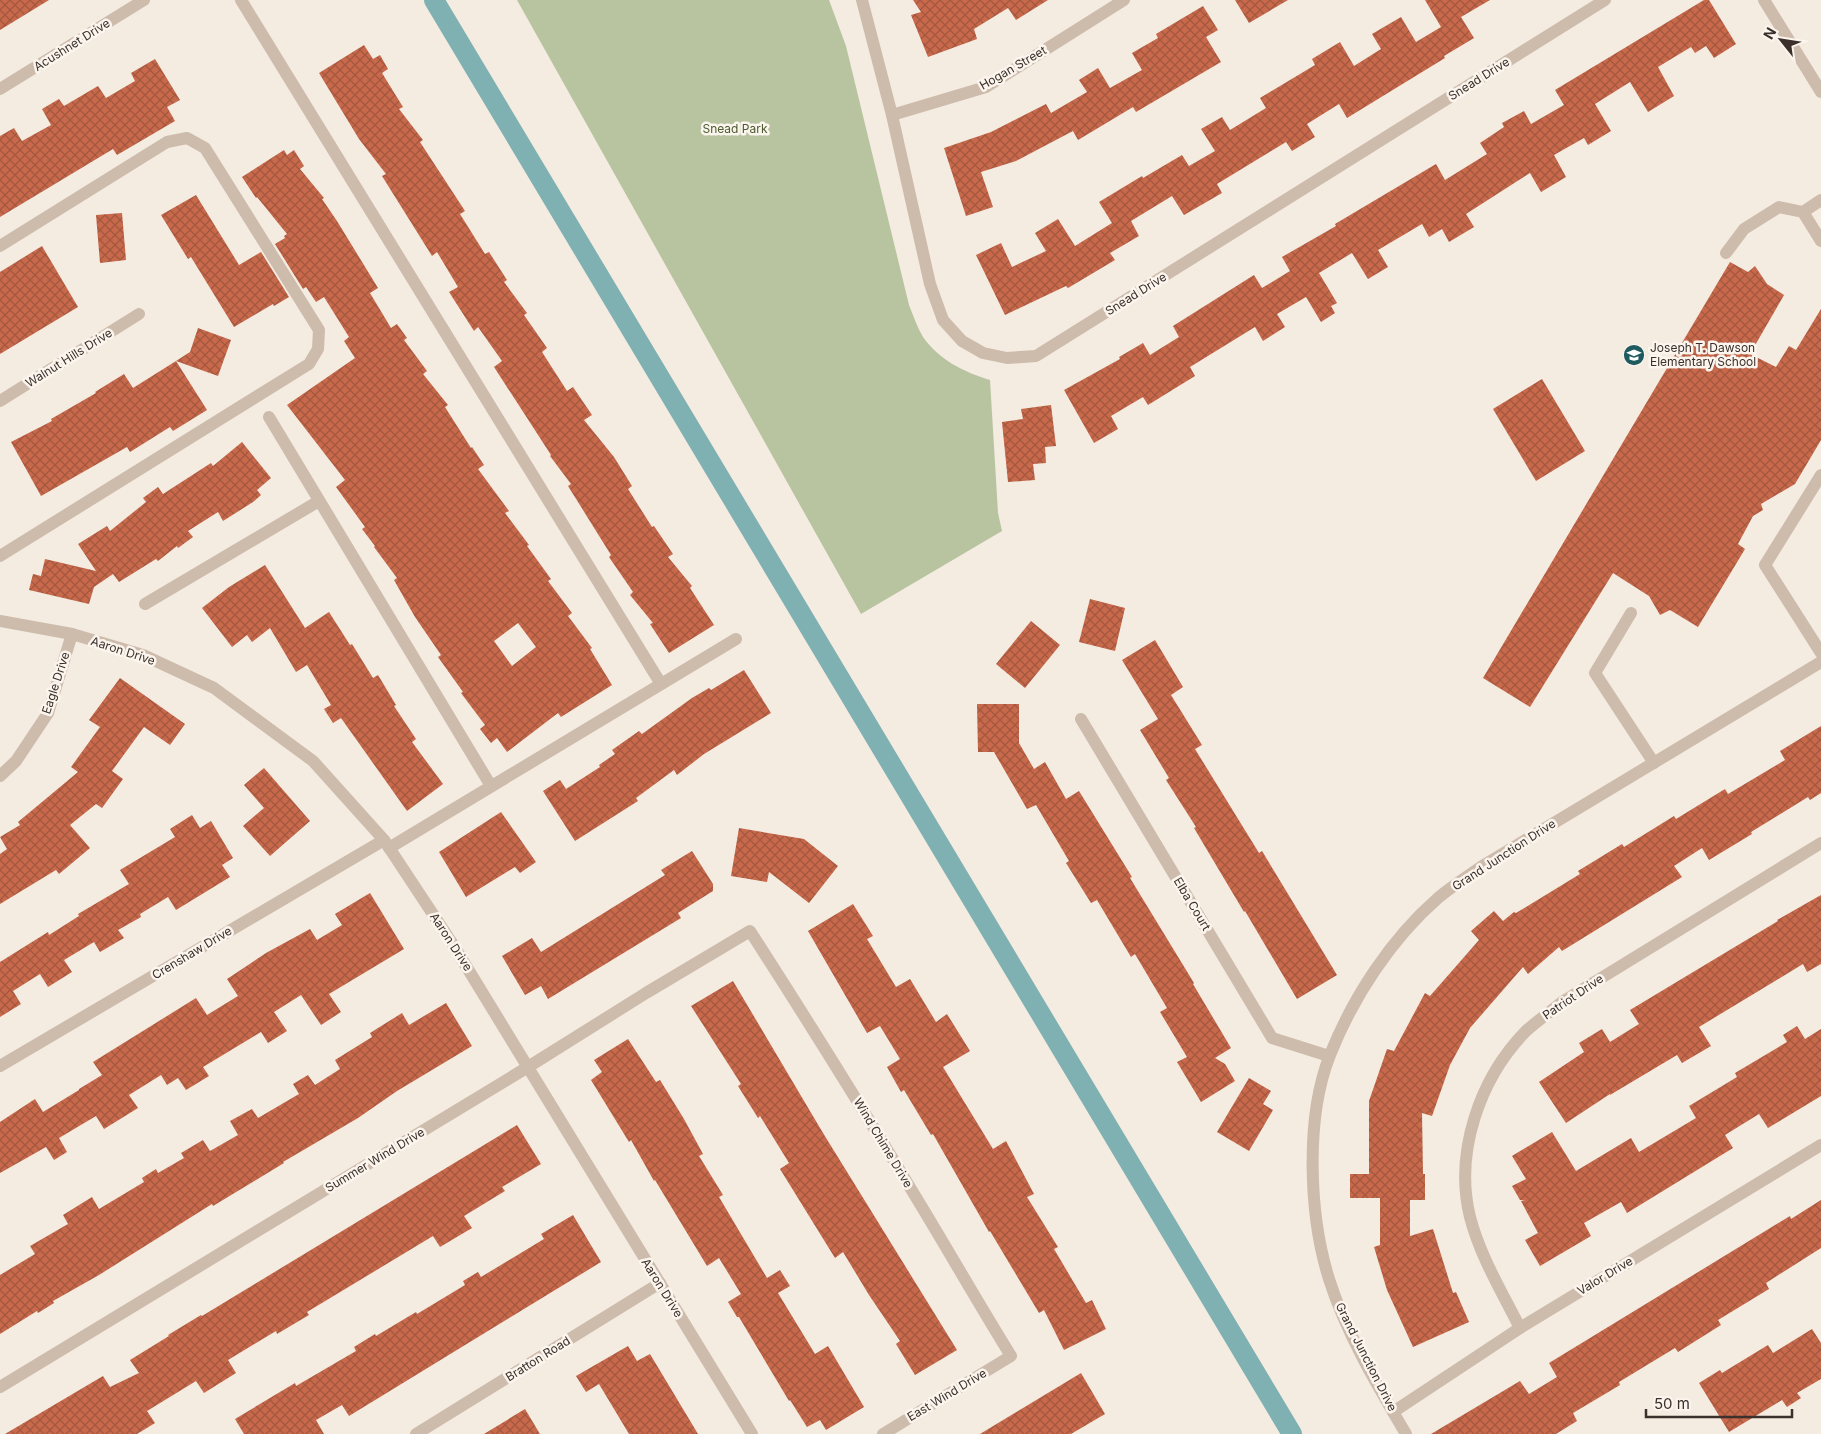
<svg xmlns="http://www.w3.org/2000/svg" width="1821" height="1434" viewBox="0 0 1821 1434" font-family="Inter,sans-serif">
  <defs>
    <pattern id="building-cross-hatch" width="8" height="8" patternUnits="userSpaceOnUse" patternTransform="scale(1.25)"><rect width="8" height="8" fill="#c8694b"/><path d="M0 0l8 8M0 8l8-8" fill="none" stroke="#a4573f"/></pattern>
  </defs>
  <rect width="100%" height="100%" fill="#f4ebe1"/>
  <path fill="#b8c4a0" d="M517,0H829L846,46L909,305C913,315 917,327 923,337C939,360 964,372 990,380L998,513L1002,531L861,614Z"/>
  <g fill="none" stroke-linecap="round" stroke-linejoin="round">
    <polyline stroke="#7fb0b2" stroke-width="20" points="434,0 1292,1434"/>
  </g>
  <g fill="url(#building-cross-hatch)" fill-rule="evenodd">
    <polygon points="0,0 49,0 0,30"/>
    <polygon points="913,0 1048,0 1016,20 1008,8 974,29 977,39 928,57 911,15 921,12"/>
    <polygon points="1235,0 1288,0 1249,23"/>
    <polygon points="1425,0 1490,0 1461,17 1474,38 1444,56 1445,58 1347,118 1339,104 1307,124 1315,137 1292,151 1286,142 1217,184 1222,193 1184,215 1172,196 1131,221 1139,236 1110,253 1115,260 1068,288 1066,286 1005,315 976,255 1001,243 1012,267 1046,251 1035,233 1058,219 1075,246 1112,223 1099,202 1142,176 1143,178 1182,155 1189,166 1215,151 1201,129 1222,117 1230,130 1266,108 1260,98 1315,65 1312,59 1340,42 1354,66 1381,49 1372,34 1401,17 1416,42 1441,27"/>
    <polygon points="1704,0 1709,0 1736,44 1714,58 1706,46 1695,53 1691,47 1658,67 1674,96 1648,112 1630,82 1595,104 1611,131 1588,145 1584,138 1554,155 1566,177 1541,192 1530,173 1466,214 1474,227 1449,242 1442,229 1429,237 1422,224 1378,250 1388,267 1368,279 1352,253 1319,273 1337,303 1331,306 1335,313 1321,322 1306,297 1277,314 1285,327 1263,341 1255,327 1190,367 1195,376 1148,405 1143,397 1111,416 1118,429 1094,443 1064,390 1120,359 1119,357 1143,343 1150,355 1179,337 1173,326 1254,275 1262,288 1290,271 1282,257 1336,226 1335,224 1436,164 1445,180 1487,154 1480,143 1504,127 1502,123 1524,111 1531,124 1564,105 1555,90"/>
    <polygon points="1203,6 1218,30 1206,37 1221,62 1136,112 1133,107 1078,140 1073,131 1016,161 981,172 993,207 966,216 944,148 991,132 1046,104 1051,113 1087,92 1079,80 1098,68 1110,88 1142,70 1132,53 1158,38 1156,34"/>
    <polygon points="364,45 373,59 380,55 388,69 382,73 403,107 399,109 423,140 420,142 465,211 460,214 485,254 489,252 507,280 504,282 527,313 524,315 547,348 542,352 567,391 573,387 592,415 584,420 614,457 632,486 628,489 652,527 654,526 673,554 668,557 692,586 690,588 714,625 669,653 650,624 653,623 630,595 633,592 609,557 611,555 568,486 571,484 550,456 551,455 494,367 502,361 478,327 474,331 449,292 458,287 437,252 432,256 382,176 386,174 359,139 319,73"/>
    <polygon points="155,59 180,100 167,107 175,121 117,155 113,149 0,217 0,136 14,128 22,141 51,125 42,109 59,99 64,106 98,86 106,98 135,81 131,73"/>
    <path d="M284,150L287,155L294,150L304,166L300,169L324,198L322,199L337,221L378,288L370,293L391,328L397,324L407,338L404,340L427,371L423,374L448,405L445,407L471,448L472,447L484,465L478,469L509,511L505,513L529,545L527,546L551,579L548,581L572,613L568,616L592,648L590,649L612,685L561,717L558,713L507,752L497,738L491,743L480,729L485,725L461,693L463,692L438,657L441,655L415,617L394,580L397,578L374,547L375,546L362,529L365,527L336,487L345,480L287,405L355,358L344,341L349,337L324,297L316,302L306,287L303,289L275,244L285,238L284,236L287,234L257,197L256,198L242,177ZM518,623L536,647L512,666L494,641Z"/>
    <polygon points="196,195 239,265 261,252 289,297 274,306 273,304 234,327 191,257 188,259 161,215"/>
    <polygon points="122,213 126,260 100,263 96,215"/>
    <polygon points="42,246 78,307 0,354 0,272"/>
    <polygon points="1730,262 1748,272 1755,266 1767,284 1784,295 1750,354 1776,367 1789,346 1796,350 1821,309 1821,440 1795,484 1761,504 1763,510 1753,516 1738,544 1745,549 1698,627 1670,610 1660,615 1649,596 1613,573 1530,707 1483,678"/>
    <polygon points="198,328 231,340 218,376 176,361 190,352"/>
    <polygon points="176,361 207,410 173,431 170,427 130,452 127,447 41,496 11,442 52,421 51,419 96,393 95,392 124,374 133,388"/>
    <polygon points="1542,379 1585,451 1536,481 1493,409"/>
    <polygon points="1051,405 1056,446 1045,447 1046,463 1033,464 1035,480 1008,482 1002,422 1023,419 1021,409"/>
    <polygon points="242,442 271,478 257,490 261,495 253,502 223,521 218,512 188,531 193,537 178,548 177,546 158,561 156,559 119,582 113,574 94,587 89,604 29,590 33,574 41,576 45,559 96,571 78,544 107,526 110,531 146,502 143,498 158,487 163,494 211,463 213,466"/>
    <polygon points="265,565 305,628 329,612 350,645 352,644 373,678 378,675 396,705 394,706 416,739 412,742 443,784 407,811 341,718 333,723 324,709 331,705 307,665 296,672 270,628 252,642 247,635 232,647 202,608 229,587"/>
    <polygon points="1090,599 1125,608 1115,651 1079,642"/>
    <polygon points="1031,621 1060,645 1025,688 996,664"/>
    <polygon points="1155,640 1183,687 1171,695 1202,745 1195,749 1259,853 1262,851 1337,975 1297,999 1245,911 1244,912 1194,828 1196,827 1166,780 1169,778 1140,730 1158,719 1122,660"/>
    <polygon points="744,670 771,713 704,754 677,775 674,770 636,798 638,801 575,841 543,791 560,780 566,789 600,767 599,765 615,754 612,750 639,731 642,734 692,698 709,688 711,690"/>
    <polygon points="120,678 185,724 170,745 144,727 112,771 123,779 102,808 96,804 70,825 90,848 59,874 56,870 0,904 0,854 7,849 0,837 20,825 18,822 78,772 71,767 100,727 89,720"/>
    <polygon points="977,704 1019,704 1019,743 1034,769 1045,762 1066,799 1079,791 1132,877 1130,878 1194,983 1193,984 1231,1048 1215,1058 1225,1064 1235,1081 1201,1102 1177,1062 1187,1057 1160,1012 1167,1008 1135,954 1131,957 1097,900 1091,903 1066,863 1069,861 1036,805 1027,809 994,752 978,752"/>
    <polygon points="1821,726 1821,793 1810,800 1808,797 1751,832 1752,834 1709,860 1702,848 1674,866 1682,877 1562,951 1559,947 1528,974 1523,967 1470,1028 1450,1065 1432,1116 1422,1113 1423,1174 1425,1174 1425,1200 1410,1200 1410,1236 1433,1229 1453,1293 1456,1292 1469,1322 1413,1347 1387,1290 1374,1247 1380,1245 1380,1198 1350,1198 1350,1174 1369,1174 1369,1101 1387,1049 1394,1051 1425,993 1430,996 1479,940 1471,931 1494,911 1503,921 1514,912 1516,913 1580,874 1578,871 1622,844 1624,847 1674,816 1676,819 1725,789 1728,794 1785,760 1780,751"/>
    <polygon points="264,768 310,821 270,856 243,826 264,808 244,785"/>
    <polygon points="501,812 536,862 520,873 515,867 466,897 439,852"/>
    <polygon points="192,815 200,828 211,821 233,858 222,865 230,877 176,910 168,897 140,914 141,917 118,930 124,938 100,952 94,942 64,960 72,972 48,987 40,974 13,991 21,1004 0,1017 0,962 48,932 49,935 79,916 78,914 129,884 120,870 175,837 170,829"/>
    <polygon points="739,828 804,839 838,866 809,903 769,872 767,882 731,876"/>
    <polygon points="692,851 713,884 713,891 678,913 681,918 548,999 541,986 525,995 502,956 532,938 541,952 665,875 661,870"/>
    <polygon points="370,893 404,949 329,994 341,1012 321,1025 301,995 274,1012 287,1031 268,1043 261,1032 203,1067 209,1076 186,1090 178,1078 167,1085 161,1075 129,1095 138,1108 104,1129 96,1116 59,1138 67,1152 54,1160 46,1147 0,1173 0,1122 35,1099 43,1112 79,1090 79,1089 102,1075 93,1062 196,998 207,1015 238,996 227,979 266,953 310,929 317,940 342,925 335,914"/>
    <polygon points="1821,895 1821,964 1807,972 1803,964 1699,1027 1711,1046 1682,1063 1677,1055 1610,1095 1610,1094 1566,1123 1539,1082 1584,1052 1579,1043 1602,1029 1610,1042 1639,1024 1630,1010 1778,921 1777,920"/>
    <polygon points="853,904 873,936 867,939 896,987 910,979 936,1022 947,1014 970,1051 943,1067 993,1149 1006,1141 1034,1194 1027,1197 1058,1247 1054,1249 1086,1303 1092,1300 1106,1329 1064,1350 1044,1310 1039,1313 990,1231 989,1232 933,1134 931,1135 904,1090 901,1092 887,1067 900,1059 880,1026 867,1033 808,931"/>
    <polygon points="733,981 823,1133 957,1350 915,1375 896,1344 900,1341 869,1295 843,1252 835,1258 780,1169 789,1163 760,1116 758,1118 738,1086 741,1084 691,1006"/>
    <polygon points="446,1003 472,1046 397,1091 358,1118 283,1162 284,1163 213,1206 212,1204 99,1275 53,1301 54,1303 38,1313 37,1311 0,1334 0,1275 35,1254 30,1246 68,1224 63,1215 92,1197 99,1209 144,1182 142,1178 156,1169 158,1173 184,1158 181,1153 203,1140 210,1151 238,1135 230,1121 252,1109 258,1118 299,1094 293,1084 308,1075 315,1085 340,1069 335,1060 372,1037 370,1033 402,1013 409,1025"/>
    <polygon points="1797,1026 1805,1039 1821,1029 1821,1096 1768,1128 1759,1114 1725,1135 1733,1148 1627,1213 1621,1202 1584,1223 1591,1236 1540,1266 1525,1240 1538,1233 1521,1201 1525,1200 1520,1200 1512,1186 1526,1179 1512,1156 1552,1132 1576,1171 1631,1138 1639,1152 1696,1118 1689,1106 1737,1077 1735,1073 1787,1042 1783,1035"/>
    <polygon points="628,1039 656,1082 660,1080 684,1119 703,1154 699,1156 723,1195 719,1197 767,1278 780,1270 790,1286 778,1293 815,1354 828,1346 864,1407 826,1430 820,1420 807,1427 790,1400 789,1401 739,1317 737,1317 728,1302 741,1294 719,1258 707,1266 655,1180 654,1181 631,1140 629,1142 591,1080 602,1072 594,1060"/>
    <polygon points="1249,1078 1271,1091 1263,1104 1273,1110 1249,1151 1217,1132"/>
    <polygon points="517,1125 541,1164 502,1187 505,1191 464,1216 472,1228 440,1247 433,1236 307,1312 309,1315 277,1334 276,1331 228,1360 236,1373 204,1393 196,1381 147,1411 155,1423 137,1434 5,1434 103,1376 110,1387 139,1373 130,1360 169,1336 168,1335 201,1315 202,1316"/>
    <polygon points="1821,1200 1821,1248 1766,1283 1769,1289 1718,1320 1721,1325 1678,1352 1675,1348 1619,1382 1620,1385 1573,1413 1577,1421 1556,1434 1431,1434 1520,1381 1529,1394 1557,1377 1549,1363 1790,1216 1791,1219"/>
    <polygon points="573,1215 601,1262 349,1416 342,1405 316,1420 324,1434 244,1434 235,1419 295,1383 296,1386 356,1351 354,1347 375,1334 376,1336 416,1312 417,1314 465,1285 463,1281 478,1272 481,1277 544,1239 541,1234"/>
    <polygon points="1812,1329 1821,1343 1821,1379 1797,1393 1801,1398 1787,1407 1782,1400 1729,1432 1699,1383 1720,1370 1722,1373 1768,1345 1773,1353"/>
    <polygon points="628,1346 637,1361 650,1354 698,1434 629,1434 599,1384 586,1392 576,1376"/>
    <polygon points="1081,1373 1105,1414 1071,1434 980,1434"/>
    <polygon points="525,1409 540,1434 484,1434"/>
  </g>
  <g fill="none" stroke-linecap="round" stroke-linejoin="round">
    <g stroke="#cdbbac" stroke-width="12">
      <polyline points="241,0 661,684"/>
      <polyline points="862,0 892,115 930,284 943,320 962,341 983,353 1007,358 1036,356 1605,0"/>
      <polyline points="1764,0 1821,92"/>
      <polyline points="0,89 144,0"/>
      <polyline points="892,115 986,87 1124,0"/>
      <polyline points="1821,200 1803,212 1821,241"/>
      <polyline points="0,246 167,142 187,138 205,148 319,330 318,349 309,364 0,556"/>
      <polyline points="1726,253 1744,229 1779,207 1803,212"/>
      <polyline points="0,401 139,314"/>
      <polyline points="269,417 491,786"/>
      <polyline points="1821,475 1765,565 1821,653"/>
      <polyline points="145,604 319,501"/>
      <polyline points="1631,613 1595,673 1654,763"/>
      <polyline points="0,621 72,634 143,655 214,688 313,761 384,840 452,943 752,1434"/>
      <polyline points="1081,719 1272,1038 1329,1056"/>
      <polyline points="0,776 16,761 48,713 72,634"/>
      <polyline points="389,848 736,639"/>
      <polyline points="0,1066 384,840"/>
      <path d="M1520,1328C1502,1292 1480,1256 1470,1217C1454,1152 1480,1078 1526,1031C1537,1021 1550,1012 1562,1002L1821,843"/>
      <path d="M0,1387L528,1067L646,993L750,931C806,1018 861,1106 914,1194C947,1248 978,1303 1011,1356L883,1434"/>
      <polyline points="1393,1412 1520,1328 1821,1145"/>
      <polyline points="416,1434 660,1283"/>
      <path d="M1406,1434C1377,1385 1346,1333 1329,1279C1309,1215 1305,1118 1330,1055C1353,997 1391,939 1438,898C1451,887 1467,877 1481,867L1821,662"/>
    </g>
  </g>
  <defs>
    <g id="school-disc" transform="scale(1.125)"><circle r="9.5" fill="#1f5a5e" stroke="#fbf5ee"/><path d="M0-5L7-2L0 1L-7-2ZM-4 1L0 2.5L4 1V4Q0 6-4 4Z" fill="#fff"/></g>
  </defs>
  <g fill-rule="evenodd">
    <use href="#school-disc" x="1634" y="355"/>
  </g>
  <g text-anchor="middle" stroke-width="5" stroke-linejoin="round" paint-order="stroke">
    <g font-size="12" fill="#3b302b" stroke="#fbf5ee">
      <text transform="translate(72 45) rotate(-32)" y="4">Acushnet Drive</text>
      <text transform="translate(1013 68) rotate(-30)" y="4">Hogan Street</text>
      <text transform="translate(1479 79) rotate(-32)" y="4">Snead Drive</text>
      <text transform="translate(1136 294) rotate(-32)" y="4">Snead Drive</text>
      <text transform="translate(69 358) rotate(-32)" y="4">Walnut Hills Drive</text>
      <text transform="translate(123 651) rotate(18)" y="4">Aaron Drive</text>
      <text transform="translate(56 683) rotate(-72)" y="4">Eagle Drive</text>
      <text transform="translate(1504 855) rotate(-33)" y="4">Grand Junction Drive</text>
      <text transform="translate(1192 904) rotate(59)" y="4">Elba Court</text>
      <text transform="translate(451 942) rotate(57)" y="4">Aaron Drive</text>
      <text transform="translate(192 953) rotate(-31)" y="4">Crenshaw Drive</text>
      <text transform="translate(1573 997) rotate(-34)" y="4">Patriot Drive</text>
      <text transform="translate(883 1143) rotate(59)" y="4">Wind Chime Drive</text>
      <text transform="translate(375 1160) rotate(-31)" y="4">Summer Wind Drive</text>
      <text transform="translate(1605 1276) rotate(-31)" y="4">Valor Drive</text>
      <text transform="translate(662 1288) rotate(58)" y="4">Aaron Drive</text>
      <text transform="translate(1366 1357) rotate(63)" y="4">Grand Junction Drive</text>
      <text transform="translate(538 1359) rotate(-32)" y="4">Bratton Road</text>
      <text transform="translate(947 1395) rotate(-31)" y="4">East Wind Drive</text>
    </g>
    <g font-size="12" fill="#4a5a2e" stroke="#fbf5ee">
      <text x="735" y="133">Snead Park</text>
    </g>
    <g font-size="12" fill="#3b302b" stroke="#fbf5ee" text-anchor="start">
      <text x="1650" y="352">Joseph T. Dawson<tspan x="1650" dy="14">Elementary School</tspan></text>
    </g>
  </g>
  <g transform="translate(1781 40) rotate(300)" stroke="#fbf5ee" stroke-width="4" paint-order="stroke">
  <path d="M0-4L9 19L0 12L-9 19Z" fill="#3b302b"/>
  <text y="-8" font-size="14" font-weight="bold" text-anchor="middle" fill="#3b302b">N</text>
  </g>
  <path d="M1646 1409v8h146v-8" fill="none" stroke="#3b302b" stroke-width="2.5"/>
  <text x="1654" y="1409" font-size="15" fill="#3b302b" stroke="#fbf5ee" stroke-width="4" paint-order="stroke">50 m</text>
</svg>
